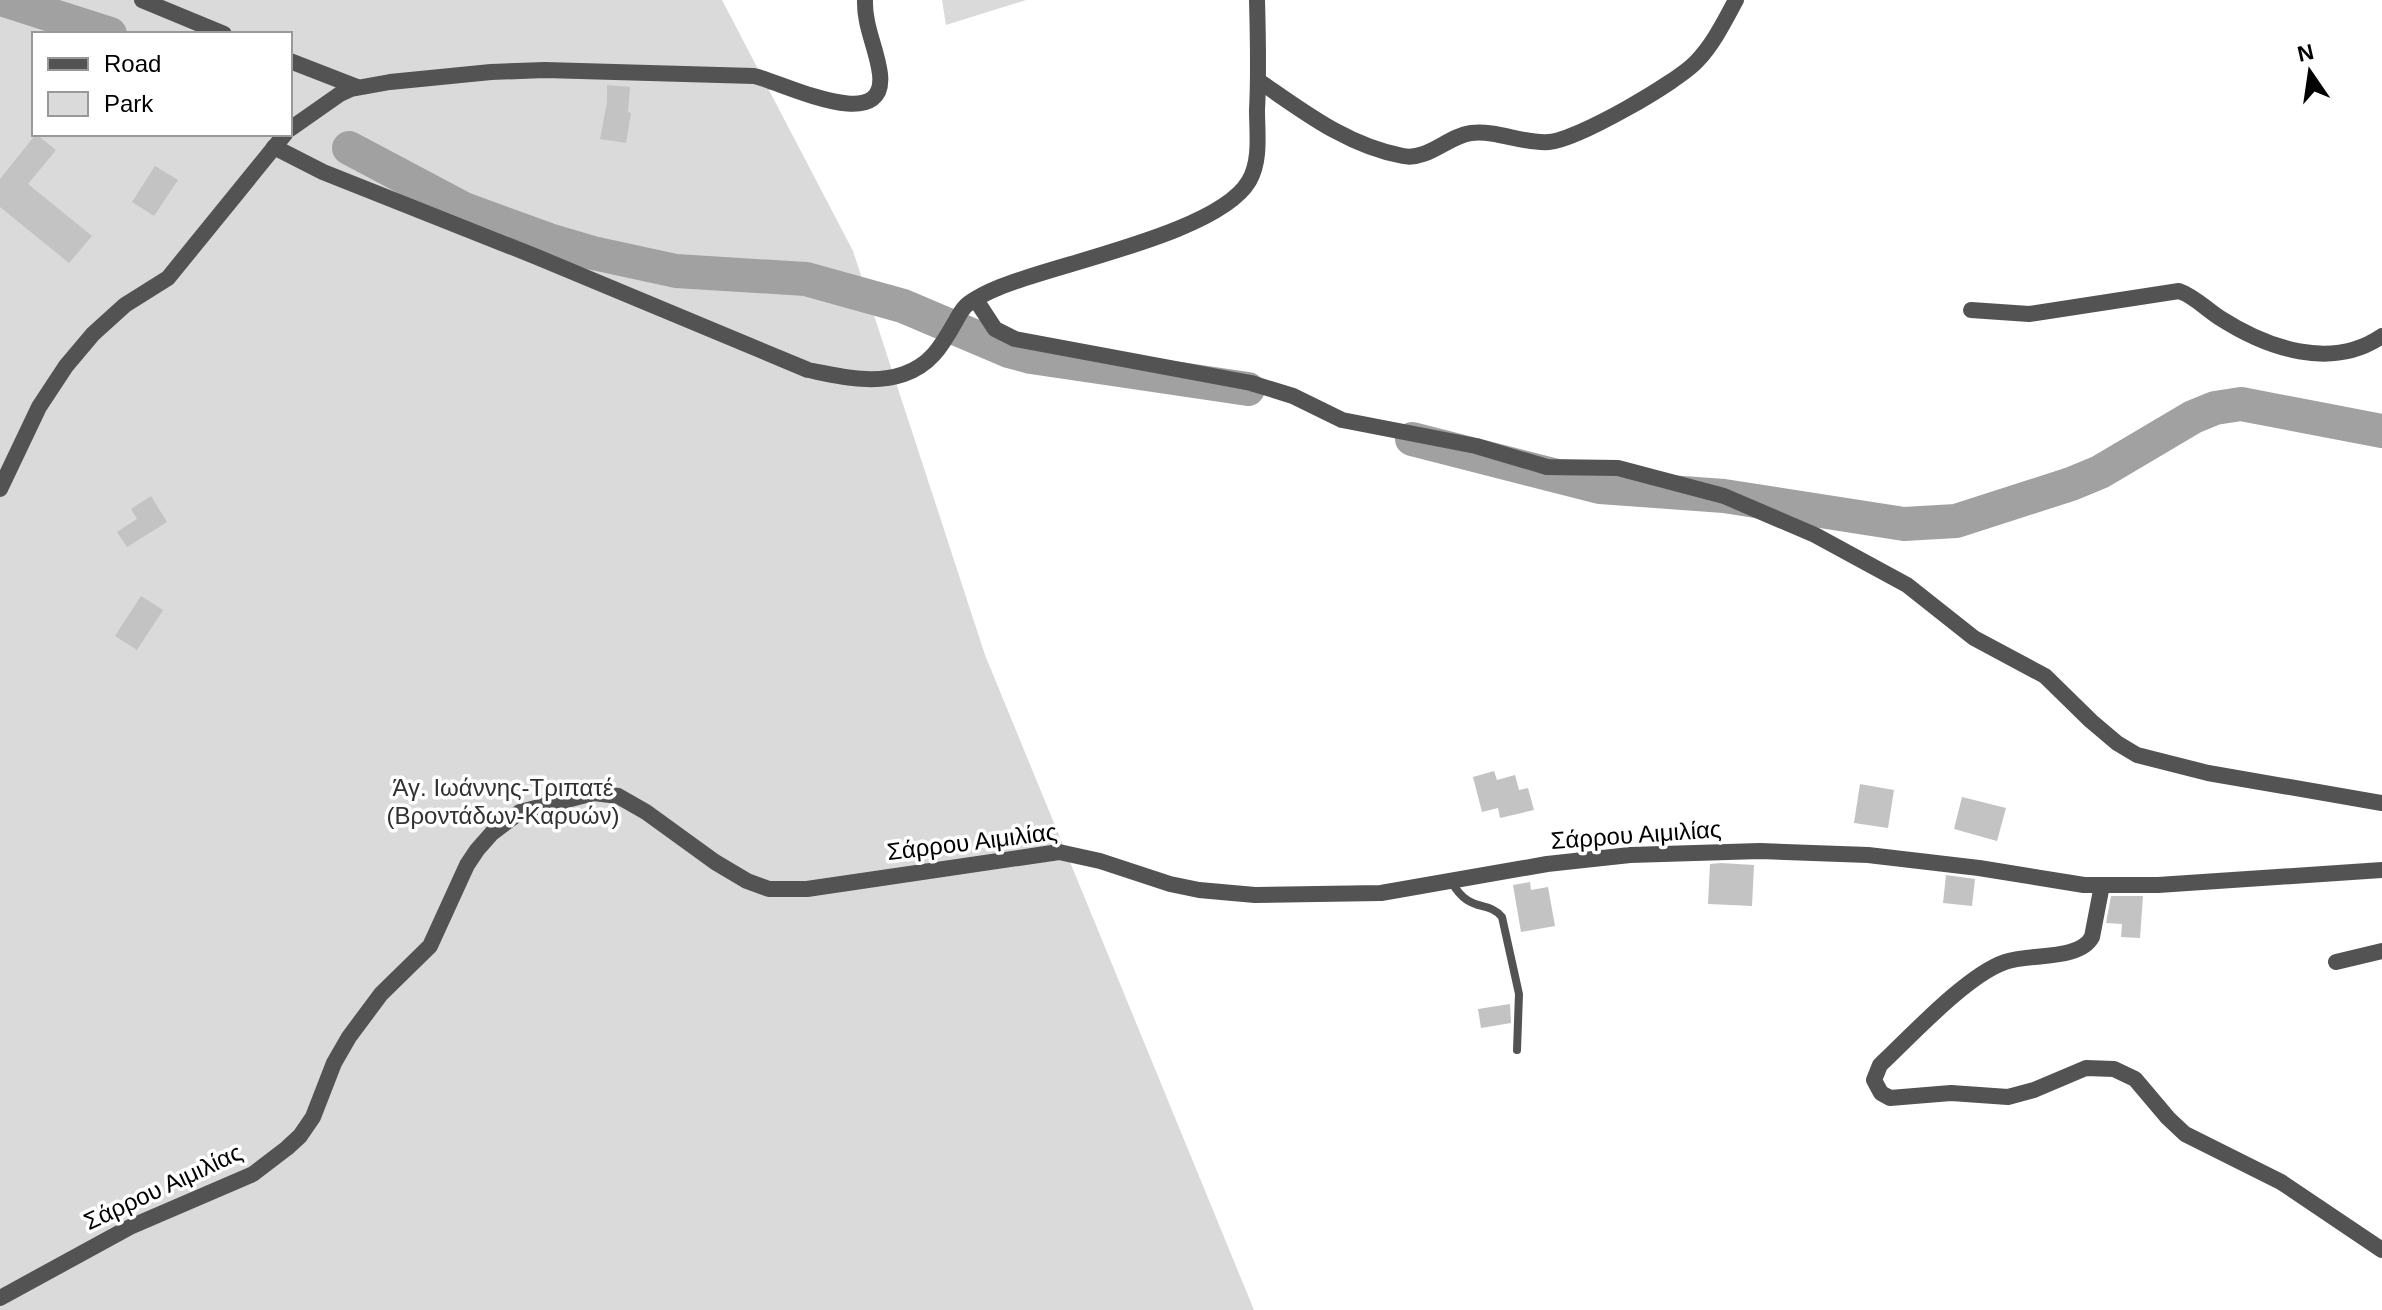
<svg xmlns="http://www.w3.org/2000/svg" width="2382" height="1310" viewBox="0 0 2382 1310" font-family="Arial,sans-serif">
  <rect width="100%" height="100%" fill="#fff"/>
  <g fill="#dadada" fill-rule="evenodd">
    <path d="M0,0H722L853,251L985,655L1254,1310H0ZM34,34H290V134H34Z"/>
    <polygon points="942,0 1026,0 946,25"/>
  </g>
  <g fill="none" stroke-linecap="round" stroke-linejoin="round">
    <g stroke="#a1a1a1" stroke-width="34">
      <polyline points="4,0 110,34"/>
      <polyline points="349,148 464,209 549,240 593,253 676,271 806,279 903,306 1009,351 1031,357 1248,389"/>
      <polyline points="1412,439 1600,487 1724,496 1904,524 1956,521 2071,484 2100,472 2193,417 2215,408 2241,404 2382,431"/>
    </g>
  </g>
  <g fill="#c3c3c3">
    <polygon points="607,85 630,87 628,112 631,113 626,143 600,139 607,102"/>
    <polygon points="36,134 56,150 28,184 92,236 69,263 0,207 0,179"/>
    <polygon points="155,166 178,180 154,216 132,202"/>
    <polygon points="151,496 167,522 127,547 117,532 137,519 131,509"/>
    <polygon points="141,596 163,610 137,650 115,636"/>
    <polygon points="1494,771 1497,780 1515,775 1519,790 1528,788 1534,810 1500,818 1498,808 1482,812 1473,777"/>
    <polygon points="1860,784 1894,790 1888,828 1854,823"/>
    <polygon points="1962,797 2006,808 1997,841 1954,829"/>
    <polygon points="1721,863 1754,865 1752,906 1708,904 1710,864"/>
    <polygon points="1946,875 1975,879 1972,906 1943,903"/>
    <polygon points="1530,882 1531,890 1548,887 1555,926 1521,932 1513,885"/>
    <polygon points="2111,896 2143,896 2140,938 2121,937 2122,924 2106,923"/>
    <polygon points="1510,1004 1511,1023 1481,1028 1478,1009"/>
  </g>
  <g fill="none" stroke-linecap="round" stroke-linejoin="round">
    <path stroke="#535353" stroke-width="8" d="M1451,881C1470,915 1487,899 1502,917L1519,994L1517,1050"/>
    <g stroke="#535353" stroke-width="16">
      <polyline points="142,0 224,34"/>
      <polyline points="290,61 357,87"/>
      <path d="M1259,81C1304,112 1348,146 1403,156C1427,161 1448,136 1471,133C1498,130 1522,144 1549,142C1577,140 1678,82 1697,61C1714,43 1724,22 1736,0"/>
      <path d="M290,129L340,94L351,89L390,82L491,72L545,70L754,76C780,81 887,137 880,74C877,49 864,26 865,0"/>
      <path d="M274,147L323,172L537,257L808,370C839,376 873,385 904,374C930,365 941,347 954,324C958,318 961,309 968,304C976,298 990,291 1000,287C1058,263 1219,233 1249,181C1261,161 1257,133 1257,110C1259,73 1258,37 1257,0"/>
      <polyline points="976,300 995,329 1015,339 1251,383 1293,396 1342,420 1476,446 1547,467 1618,468 1724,496 1815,535 1907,585 1974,638 2045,676 2091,721 2117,743 2137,755 2208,773 2382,803"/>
      <path d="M1971,310L2029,314L2179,291C2194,296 2206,309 2220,318C2267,348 2331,371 2382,336"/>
      <polyline points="0,489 39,407 66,366 93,334 125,305 168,278 285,134"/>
      <path d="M2102,885L2092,937C2079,961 2030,953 2005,962C1967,975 1911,1036 1880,1065L1874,1080L1881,1093L1890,1098L1951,1093L2008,1097L2034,1090L2086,1068L2114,1069L2135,1079L2168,1118L2185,1134L2281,1182L2382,1250"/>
      <polyline points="2336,962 2382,951"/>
      <polyline points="0,1298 130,1227 253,1174 287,1148 300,1136 313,1117 334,1063 349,1037 381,994 430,946 467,865 477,850 492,833 520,812 594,793 618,796 646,812 715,862 747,881 769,889 807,889 1059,852 1100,861 1170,884 1199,890 1255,895 1381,893 1547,864 1630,855 1760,851 1868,855 1979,868 2084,885 2158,885 2382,870"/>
    </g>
  </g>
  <g text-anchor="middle" stroke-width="7" stroke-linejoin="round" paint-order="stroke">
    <g font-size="24" fill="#313131" stroke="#fff">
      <text x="503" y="796">Άγ. Ιωάννης-Τριπατέ<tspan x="503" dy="28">(Βροντάδων-Καρυών)</tspan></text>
    </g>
    <g font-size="24" fill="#000" stroke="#fff">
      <text transform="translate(1636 835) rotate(-4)" y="8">Σάρρου Αιμιλίας</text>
      <text transform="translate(972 842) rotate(-7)" y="8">Σάρρου Αιμιλίας</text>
      <text transform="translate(163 1187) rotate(-25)" y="8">Σάρρου Αιμιλίας</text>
    </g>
  </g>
  <rect x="32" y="32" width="260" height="104" fill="#ffffff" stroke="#999999" stroke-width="2"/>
  <rect x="48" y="58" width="40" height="12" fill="#535353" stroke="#999999" stroke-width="2"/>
  <text x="104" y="72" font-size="24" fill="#000000">Road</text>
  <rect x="48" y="92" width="40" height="24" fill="#dadada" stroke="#999999" stroke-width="2"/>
  <text x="104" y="112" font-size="24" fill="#000000">Park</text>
  <g transform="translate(2310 72) rotate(347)" stroke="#ffffff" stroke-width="6" paint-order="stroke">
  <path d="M0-6L14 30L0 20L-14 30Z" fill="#000000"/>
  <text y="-12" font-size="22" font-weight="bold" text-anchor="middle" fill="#000000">N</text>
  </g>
</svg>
